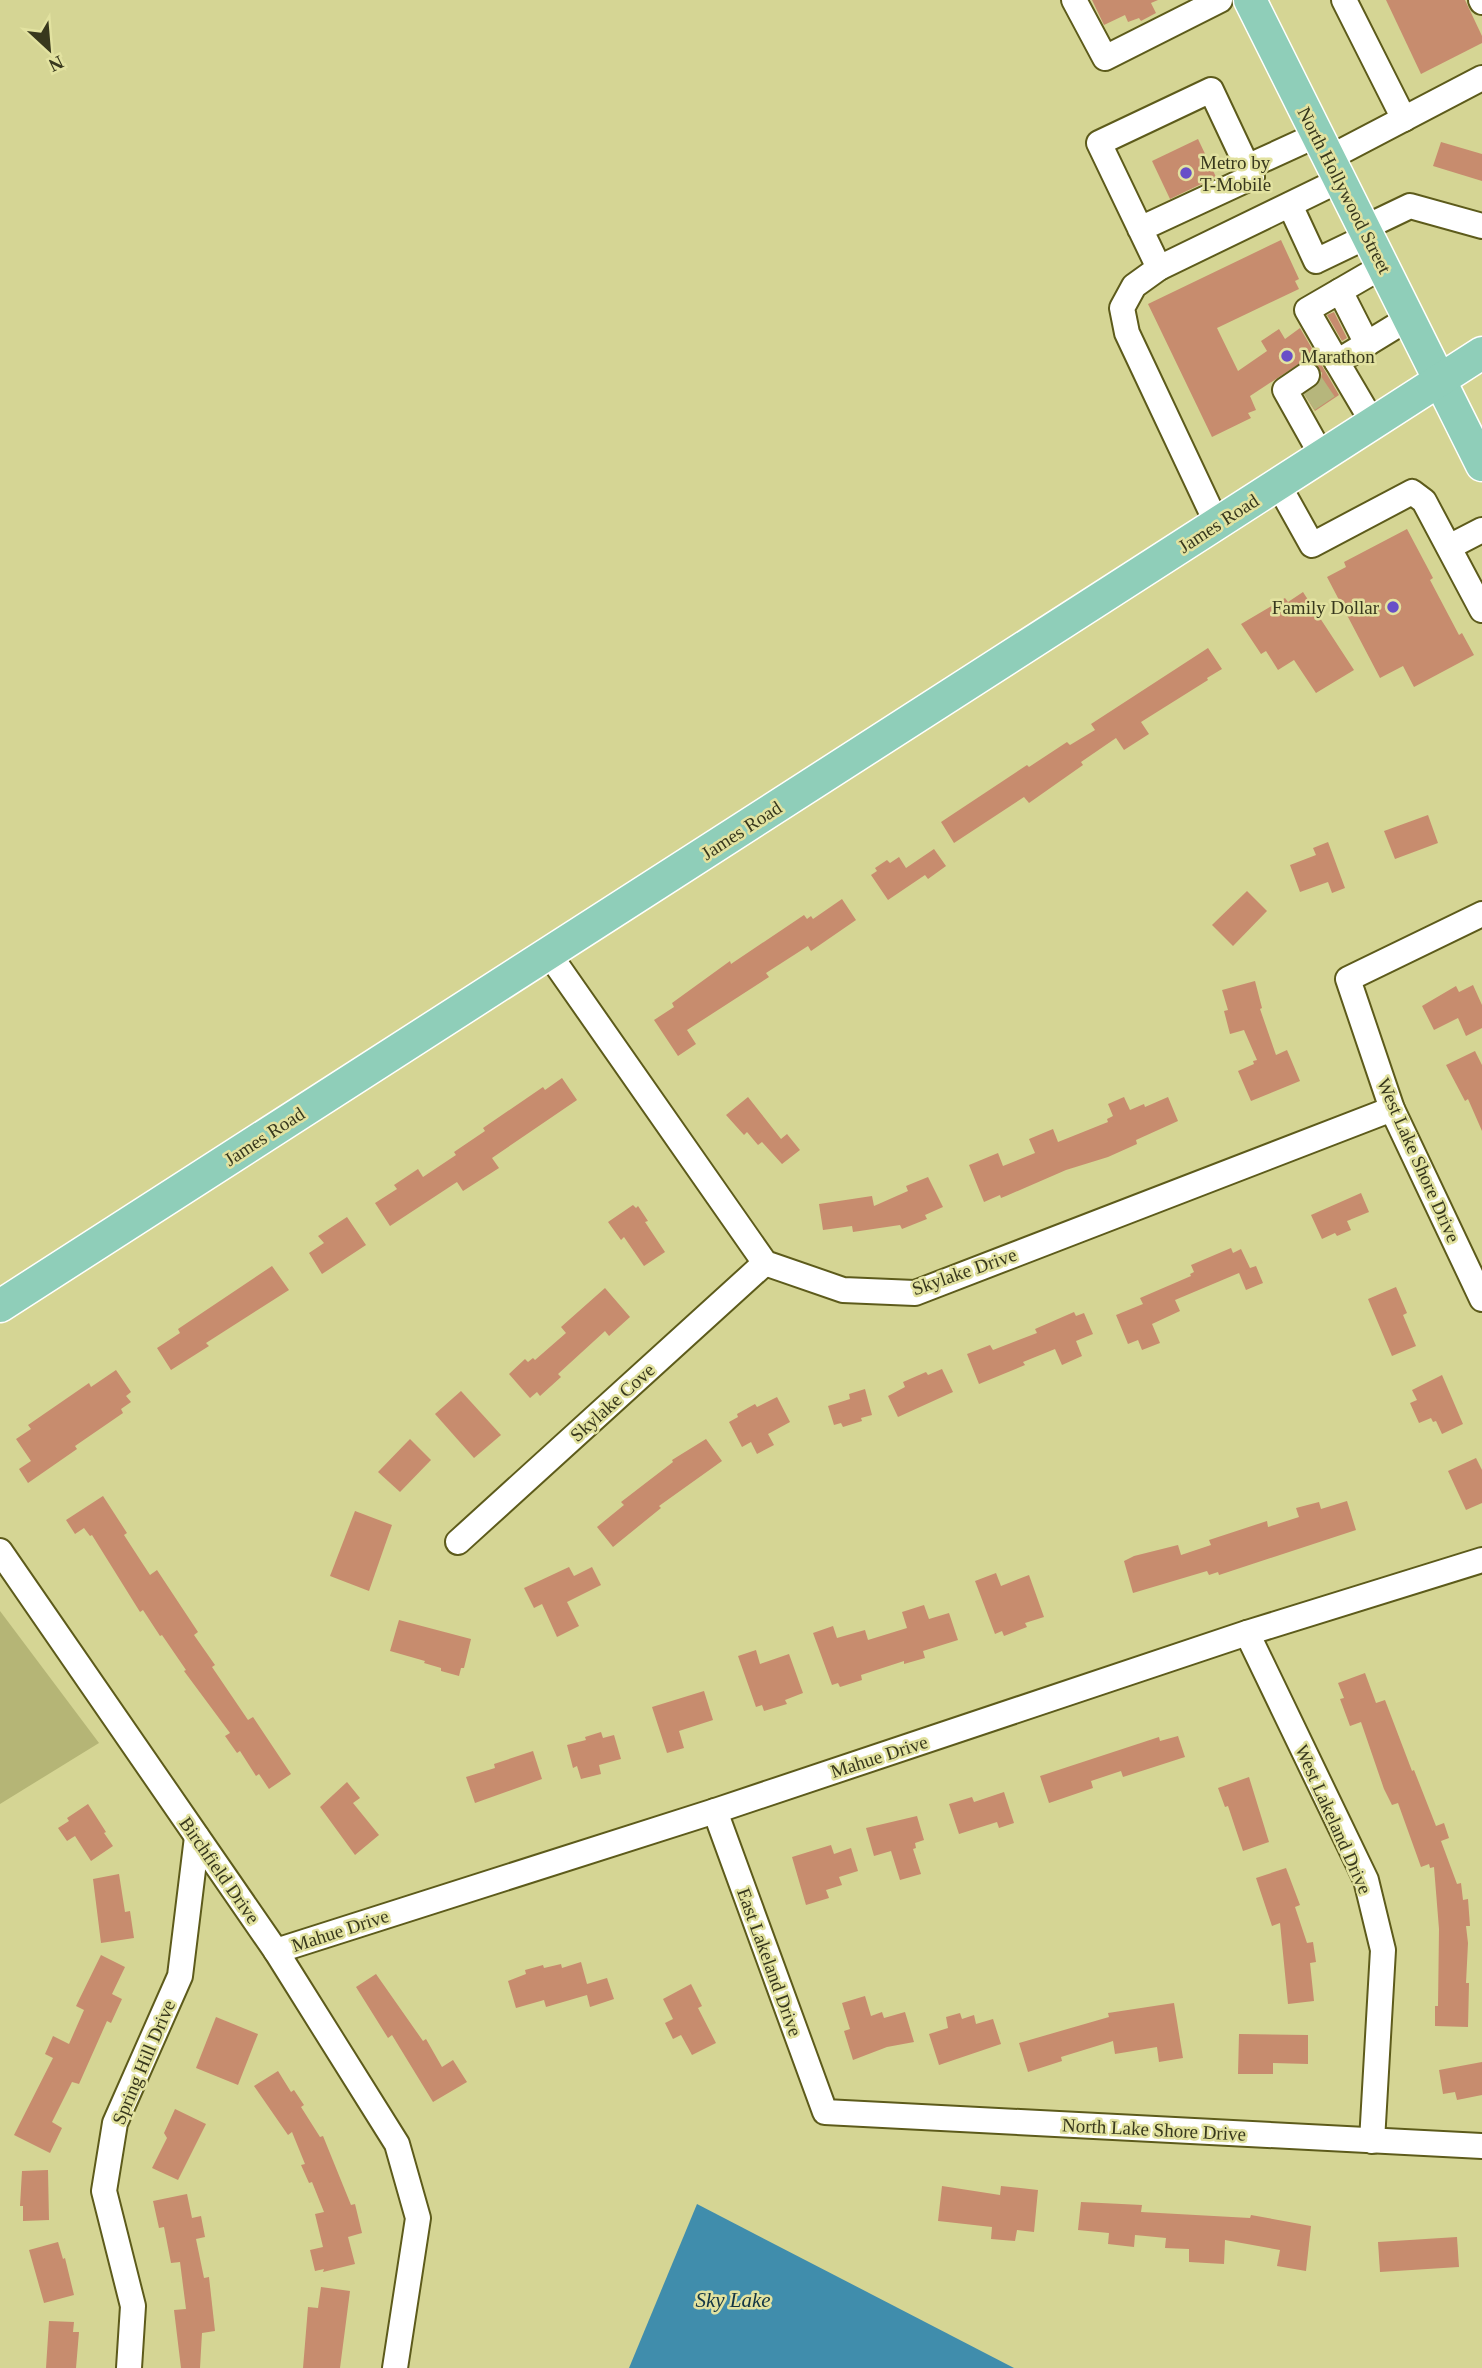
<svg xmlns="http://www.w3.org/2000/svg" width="1482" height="2368" viewBox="0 0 1482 2368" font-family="'Times New Roman',serif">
  <rect width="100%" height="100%" fill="#d5d594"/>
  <polygon fill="#b5b576" points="0,1611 99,1743 0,1804"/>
  <polygon fill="#408dac" points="697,2204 1014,2368 629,2368"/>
  <g fill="#c78c6e">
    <polygon points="1092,0 1158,0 1151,3 1156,13 1141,21 1139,18 1128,22 1125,15 1104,25"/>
    <polygon points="1386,0 1465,0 1482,36 1482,43 1421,74"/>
    <polygon points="1198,139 1216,177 1170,199 1152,161"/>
    <polygon points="1441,142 1482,154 1482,181 1433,166"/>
    <polygon points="1281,240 1299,279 1295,281 1299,289 1217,328 1238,371 1267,351 1261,341 1279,329 1285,339 1300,328 1339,395 1315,411 1305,395 1320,382 1322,373 1314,362 1305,360 1250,396 1256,410 1248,413 1251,418 1212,437 1148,304"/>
    <polygon points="1334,312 1347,338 1342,341 1327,315"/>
    <polygon points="1407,529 1433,578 1430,580 1459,635 1462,633 1474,655 1414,687 1403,666 1380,678 1327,577 1346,567 1344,562"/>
    <polygon points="1303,592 1354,670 1316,693 1294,660 1278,670 1266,651 1261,654 1241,624 1285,598 1288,602"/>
    <polygon points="1208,648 1222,669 1207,678 1208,680 1141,722 1149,734 1124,750 1116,738 1081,762 1083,765 1029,803 1024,797 954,843 941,822 1027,765 1029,767 1067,742 1070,745 1095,730 1091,724"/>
    <polygon points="1428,815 1438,843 1395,859 1384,831"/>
    <polygon points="1328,842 1345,888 1332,893 1328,882 1300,892 1290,865 1316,855 1313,848"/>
    <polygon points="934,849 946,866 928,879 925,875 888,900 871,875 877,871 875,868 887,860 890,863 899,857 906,868"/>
    <polygon points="1247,891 1267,911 1233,946 1212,925"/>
    <polygon points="842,899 856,920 811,951 808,946 766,973 769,977 687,1030 696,1044 678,1056 654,1020 674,1007 672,1003 730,961 731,964 804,915 807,919 811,916 813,919"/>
    <polygon points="1255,981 1262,1008 1260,1009 1276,1055 1287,1050 1300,1081 1251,1101 1238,1071 1254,1064 1253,1061 1257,1060 1244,1030 1230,1034 1224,1011 1228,1010 1222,990"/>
    <polygon points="1473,985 1482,1005 1482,1028 1466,1036 1458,1018 1434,1030 1422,1006 1456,986 1459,992"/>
    <polygon points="1475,1051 1482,1065 1482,1131 1468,1099 1465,1101 1446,1065"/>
    <polygon points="562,1078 577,1100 492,1158 499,1168 463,1191 457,1182 390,1226 375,1203 397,1189 394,1185 418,1169 423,1177 456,1155 454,1152 485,1131 483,1128 543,1087 545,1090"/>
    <polygon points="748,1097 781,1139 787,1134 800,1150 782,1164 762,1142 758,1145 747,1132 744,1135 726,1115"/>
    <polygon points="1124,1097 1130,1110 1144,1104 1145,1107 1168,1097 1178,1121 1136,1140 1137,1144 1108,1157 1066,1170 1006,1196 1001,1198 1000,1195 984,1202 969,1165 998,1153 1003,1166 1035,1153 1029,1139 1053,1129 1058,1142 1108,1122 1107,1119 1113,1116 1108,1104"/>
    <polygon points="928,1177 943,1207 925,1215 927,1219 902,1229 900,1225 853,1232 852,1226 823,1230 819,1204 872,1196 874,1206 908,1191 906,1186"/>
    <polygon points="1361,1193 1369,1212 1347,1221 1351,1230 1337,1236 1335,1233 1322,1239 1311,1215"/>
    <polygon points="633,1205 636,1208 638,1206 648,1221 645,1222 665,1252 644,1266 624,1237 621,1240 608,1222"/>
    <polygon points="347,1217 366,1245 322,1274 309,1253 324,1243 318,1236"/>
    <polygon points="1231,1248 1233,1253 1241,1249 1250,1268 1256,1266 1263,1283 1246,1290 1239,1273 1175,1300 1180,1311 1152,1324 1160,1343 1142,1350 1138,1340 1128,1344 1116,1315 1143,1304 1140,1298 1191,1276 1190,1274 1194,1272 1191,1265"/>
    <polygon points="272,1266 289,1290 206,1343 209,1346 171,1370 157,1348 180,1333 178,1329"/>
    <polygon points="1396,1287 1407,1313 1403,1315 1416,1346 1392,1356 1368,1299"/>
    <polygon points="605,1288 630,1317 609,1336 605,1331 558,1374 561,1377 540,1396 537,1392 530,1398 509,1374 525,1359 528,1362 533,1358 535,1360 566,1333 561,1327"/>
    <polygon points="1074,1312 1076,1316 1084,1313 1093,1334 1076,1341 1082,1356 1062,1365 1055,1349 1023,1362 1025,1365 979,1384 967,1354 990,1345 993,1350 1037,1333 1035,1329"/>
    <polygon points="942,1369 953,1392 898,1417 888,1396 905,1387 903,1382 926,1372 928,1375"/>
    <polygon points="116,1370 131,1392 126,1396 131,1402 121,1409 123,1413 75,1446 77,1449 28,1483 19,1469 31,1461 16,1439 31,1429 28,1425 89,1383 91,1387"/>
    <polygon points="1442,1375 1463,1424 1442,1434 1436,1421 1433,1422 1431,1418 1419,1423 1410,1403 1417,1400 1412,1390"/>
    <polygon points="865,1389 872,1415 861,1418 862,1421 843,1427 841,1423 834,1425 828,1406 850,1399 849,1394"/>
    <polygon points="461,1391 501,1435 474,1458 435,1414"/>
    <polygon points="777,1397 790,1422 768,1434 774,1445 757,1454 751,1442 742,1447 729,1422 738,1417 737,1414 755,1404 757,1407"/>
    <polygon points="410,1439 431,1460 400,1492 378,1472"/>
    <polygon points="706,1439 722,1461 659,1506 661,1508 613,1547 597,1527 624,1505 621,1502 673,1462 672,1460"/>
    <polygon points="1476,1458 1482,1470 1482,1503 1466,1510 1448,1471"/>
    <polygon points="103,1496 127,1533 124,1535 150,1575 157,1570 198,1632 194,1635 215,1665 212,1667 248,1720 253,1717 291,1774 269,1789 259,1774 256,1776 240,1751 237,1753 225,1736 230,1733 184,1671 186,1670 162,1635 160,1636 143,1610 140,1612 92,1535 90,1536 84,1528 75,1534 66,1520"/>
    <polygon points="1347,1501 1356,1530 1219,1575 1218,1572 1209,1575 1207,1571 1133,1593 1124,1561 1134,1556 1178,1545 1181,1555 1211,1545 1209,1540 1267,1521 1268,1527 1299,1517 1296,1508 1319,1502 1321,1509"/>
    <polygon points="355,1511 392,1525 369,1591 330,1576"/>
    <polygon points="569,1567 574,1576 592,1567 601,1585 567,1602 579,1626 557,1637 542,1604 534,1608 524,1588"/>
    <polygon points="996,1573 1001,1586 1029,1575 1044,1617 1025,1623 1027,1627 1004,1636 1002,1631 995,1634 975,1581"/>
    <polygon points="924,1605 929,1619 949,1613 958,1640 923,1651 925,1658 904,1664 904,1661 861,1675 862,1680 840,1687 838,1683 832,1685 813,1633 833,1626 837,1638 865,1630 868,1640 907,1628 902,1612"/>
    <polygon points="399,1620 471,1639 464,1668 461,1668 459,1676 441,1671 441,1668 424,1663 425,1661 390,1651"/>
    <polygon points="756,1650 760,1664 789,1654 803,1693 785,1700 787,1704 764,1711 762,1705 756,1707 738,1656"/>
    <polygon points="1365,1673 1376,1703 1385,1700 1412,1771 1414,1770 1436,1826 1444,1823 1449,1838 1441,1841 1457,1884 1461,1883 1463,1900 1468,1899 1470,1926 1466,1926 1468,1943 1466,1983 1469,1983 1468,2027 1435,2026 1435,2006 1438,2006 1439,1929 1434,1867 1430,1868 1429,1864 1421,1867 1398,1803 1392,1805 1384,1789 1361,1722 1350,1726 1340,1699 1344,1698 1338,1683"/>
    <polygon points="704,1691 713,1720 679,1731 684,1748 667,1753 652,1707"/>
    <polygon points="601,1732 603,1738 614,1735 621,1759 599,1765 601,1774 581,1779 577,1766 573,1768 567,1745 586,1740 585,1737"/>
    <polygon points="1178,1736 1185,1757 1123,1777 1121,1771 1091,1781 1093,1788 1049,1803 1040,1776 1159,1737 1160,1741"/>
    <polygon points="533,1751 542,1779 475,1803 466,1777 495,1768 494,1764"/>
    <polygon points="1249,1777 1269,1842 1243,1851 1228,1806 1225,1807 1218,1788"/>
    <polygon points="347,1782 360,1798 353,1803 379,1835 355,1855 320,1807"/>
    <polygon points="1004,1792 1014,1823 999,1828 997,1822 959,1834 949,1804 972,1797 974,1802"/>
    <polygon points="88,1804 106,1832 104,1833 113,1846 91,1861 75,1836 67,1841 58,1828 69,1821 67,1818"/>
    <polygon points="917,1816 924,1840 915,1843 916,1848 913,1849 921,1874 900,1880 891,1851 874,1856 866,1828"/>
    <polygon points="831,1845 834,1854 851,1848 858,1871 839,1877 842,1885 826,1890 829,1898 806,1905 792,1857"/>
    <polygon points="1286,1868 1300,1905 1295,1907 1307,1943 1313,1942 1316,1962 1310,1963 1314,2001 1288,2004 1280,1923 1272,1926 1256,1878"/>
    <polygon points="119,1874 125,1912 130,1911 134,1938 101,1943 93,1879"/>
    <polygon points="101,1955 125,1967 112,1994 122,1999 111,2023 107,2021 79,2084 72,2082 52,2122 62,2128 50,2153 14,2135 53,2058 45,2054 53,2036 69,2044 84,2010 76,2006"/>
    <polygon points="581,1962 587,1984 607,1978 614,1999 590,2007 587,1995 546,2007 544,2000 516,2008 508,1981 526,1974 525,1970 543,1965 544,1968 561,1964 562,1968"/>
    <polygon points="376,1974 423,2041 426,2039 442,2067 453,2060 467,2082 433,2102 392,2035 388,2038 356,1987"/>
    <polygon points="691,1984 702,2006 698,2008 716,2043 692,2055 681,2035 673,2039 665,2023 673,2019 663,1999"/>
    <polygon points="865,1996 871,2016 882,2012 884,2018 905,2012 914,2042 887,2047 853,2060 844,2031 850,2029 842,2003"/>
    <polygon points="1174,2003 1183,2058 1159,2062 1157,2047 1115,2054 1113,2041 1061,2057 1062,2061 1028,2072 1019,2043 1109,2017 1108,2013"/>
    <polygon points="960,2013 962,2019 974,2015 976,2024 993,2019 1001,2044 939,2065 929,2034 948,2028 946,2017"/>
    <polygon points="216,2017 258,2034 238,2085 196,2068"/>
    <polygon points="1239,2034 1308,2035 1308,2064 1273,2063 1273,2074 1238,2074"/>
    <polygon points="1482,2062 1482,2095 1457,2100 1455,2092 1443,2094 1439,2070"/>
    <polygon points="278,2071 291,2092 294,2090 304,2105 301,2107 320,2137 323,2136 351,2205 355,2204 362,2233 348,2237 355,2264 323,2272 324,2269 315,2271 310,2250 323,2247 315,2214 324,2212 312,2182 309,2183 301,2165 305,2164 292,2132 288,2135 254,2086"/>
    <polygon points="175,2109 206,2124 178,2180 152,2168 167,2138 164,2133"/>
    <polygon points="48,2170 49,2220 23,2221 23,2206 20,2206 22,2171"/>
    <polygon points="942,2186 1000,2195 1001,2186 1038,2190 1034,2232 1017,2230 1015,2241 991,2239 992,2227 938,2221"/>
    <polygon points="187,2194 192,2218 201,2216 205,2237 196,2239 204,2278 209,2277 215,2331 202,2333 200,2368 181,2368 174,2310 186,2309 180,2262 171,2263 164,2227 159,2228 153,2201"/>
    <polygon points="1081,2202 1142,2205 1141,2212 1250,2218 1251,2215 1311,2226 1306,2271 1277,2266 1280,2250 1225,2240 1224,2264 1189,2262 1189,2249 1165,2248 1166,2238 1135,2235 1134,2247 1108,2244 1109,2233 1078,2230"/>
    <polygon points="1457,2237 1459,2267 1380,2272 1378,2242"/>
    <polygon points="58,2242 63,2259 65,2258 74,2295 44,2303 29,2250"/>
    <polygon points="321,2287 350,2291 340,2368 303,2368 308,2307 318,2308"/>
    <polygon points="49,2321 74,2322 73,2332 79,2332 76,2368 46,2368"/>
  </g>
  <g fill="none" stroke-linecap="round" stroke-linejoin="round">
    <polyline stroke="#b6b67c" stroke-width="24" stroke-dasharray="24 12" stroke-linecap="butt" points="1308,400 1339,379"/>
    <g stroke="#5d5b1b" stroke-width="28">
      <g id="minor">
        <polyline points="1074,0 1105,58 1220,0"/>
        <polyline points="1344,0 1404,119"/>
        <polyline points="1481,0 1482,2"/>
        <polyline points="1329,158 1482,78"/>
        <polyline points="1247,167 1317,135"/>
        <polyline points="1290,205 1316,261 1368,236"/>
        <polyline points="1364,228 1410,206 1482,226"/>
        <polyline points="1140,229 1252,177 1211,90 1099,143 1159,268"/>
        <polyline points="1383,266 1307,310 1337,362 1409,318"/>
        <polyline points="1340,291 1367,344"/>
        <polyline points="1337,362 1373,423"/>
        <polyline points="1307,375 1285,390 1322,456"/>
        <polyline points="1278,484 1312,545 1412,492 1424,501 1482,610"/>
        <polyline points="1217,524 1127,333 1122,308 1134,286 1159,268 1340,180"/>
        <polyline points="1449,547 1482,530"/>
        <polyline points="1482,914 1348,979 1392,1109 1482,1299"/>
        <polyline points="549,954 765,1263 843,1290 915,1293 1392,1109"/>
        <polyline points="458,1542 765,1263"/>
        <polyline points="0,1551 276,1951 397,2144 418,2218 395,2368"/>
        <polyline points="1247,1633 1366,1880 1383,1950 1372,2141"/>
        <polyline points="715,1811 825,2112 1482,2146"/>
        <polyline points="276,1951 715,1811 1247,1633 1482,1560"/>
        <polyline points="129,2368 133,2306 104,2191 115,2123 180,1976 197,1837"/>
      </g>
    </g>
    <g stroke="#fff" stroke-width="35">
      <g id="major">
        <polyline points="1250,0 1482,465"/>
        <polyline points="0,1306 1482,353"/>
      </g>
    </g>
    <use href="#minor" stroke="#fff" stroke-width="24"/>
    <use href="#major" stroke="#8fceb9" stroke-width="32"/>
  </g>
  <g fill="#684fc8" stroke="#e2e2a0" stroke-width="2.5">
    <circle cx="1186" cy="173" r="7"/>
    <circle cx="1287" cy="356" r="7"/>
    <circle cx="1393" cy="607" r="7"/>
  </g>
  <g text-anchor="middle" stroke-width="5" stroke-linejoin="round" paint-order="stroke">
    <g font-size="19" fill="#38381d" stroke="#e2e2a0" text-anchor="start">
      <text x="1200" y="169">Metro by<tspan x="1200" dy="22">T-Mobile</tspan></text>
      <text x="1301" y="363">Marathon</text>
      <text x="1379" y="614" text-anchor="end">Family Dollar</text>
    </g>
    <g font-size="19" fill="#38381d" stroke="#e2e2a0">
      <text transform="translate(1345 190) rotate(63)" y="7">North Hollywood Street</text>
      <text transform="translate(1218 523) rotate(-33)" y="7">James Road</text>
      <text transform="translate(741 830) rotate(-33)" y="7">James Road</text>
      <text transform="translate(264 1136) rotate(-33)" y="7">James Road</text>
      <text transform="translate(1419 1160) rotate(66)" y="7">West Lake Shore Drive</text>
      <text transform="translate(964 1271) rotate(-19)" y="7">Skylake Drive</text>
      <text transform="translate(612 1402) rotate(-42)" y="7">Skylake Cove</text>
      <text transform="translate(879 1756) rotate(-18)" y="7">Mahue Drive</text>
      <text transform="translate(1334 1819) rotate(66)" y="7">West Lakeland Drive</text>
      <text transform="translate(220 1870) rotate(55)" y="7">Birchfield Drive</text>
      <text transform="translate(340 1930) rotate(-18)" y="7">Mahue Drive</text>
      <text transform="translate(770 1962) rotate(70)" y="7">East Lakeland Drive</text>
      <text transform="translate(143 2062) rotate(-67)" y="7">Spring Hill Drive</text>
      <text transform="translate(1154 2129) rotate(3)" y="7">North Lake Shore Drive</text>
    </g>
    <g font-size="21" font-style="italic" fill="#123544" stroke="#e2e2a0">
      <text x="733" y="2307">Sky Lake</text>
    </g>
  </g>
  <g transform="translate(49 49) rotate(154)" stroke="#e2e2a0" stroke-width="5" paint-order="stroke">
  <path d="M0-5L12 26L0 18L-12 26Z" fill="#38381d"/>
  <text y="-10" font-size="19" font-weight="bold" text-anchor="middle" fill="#38381d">N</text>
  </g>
</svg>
